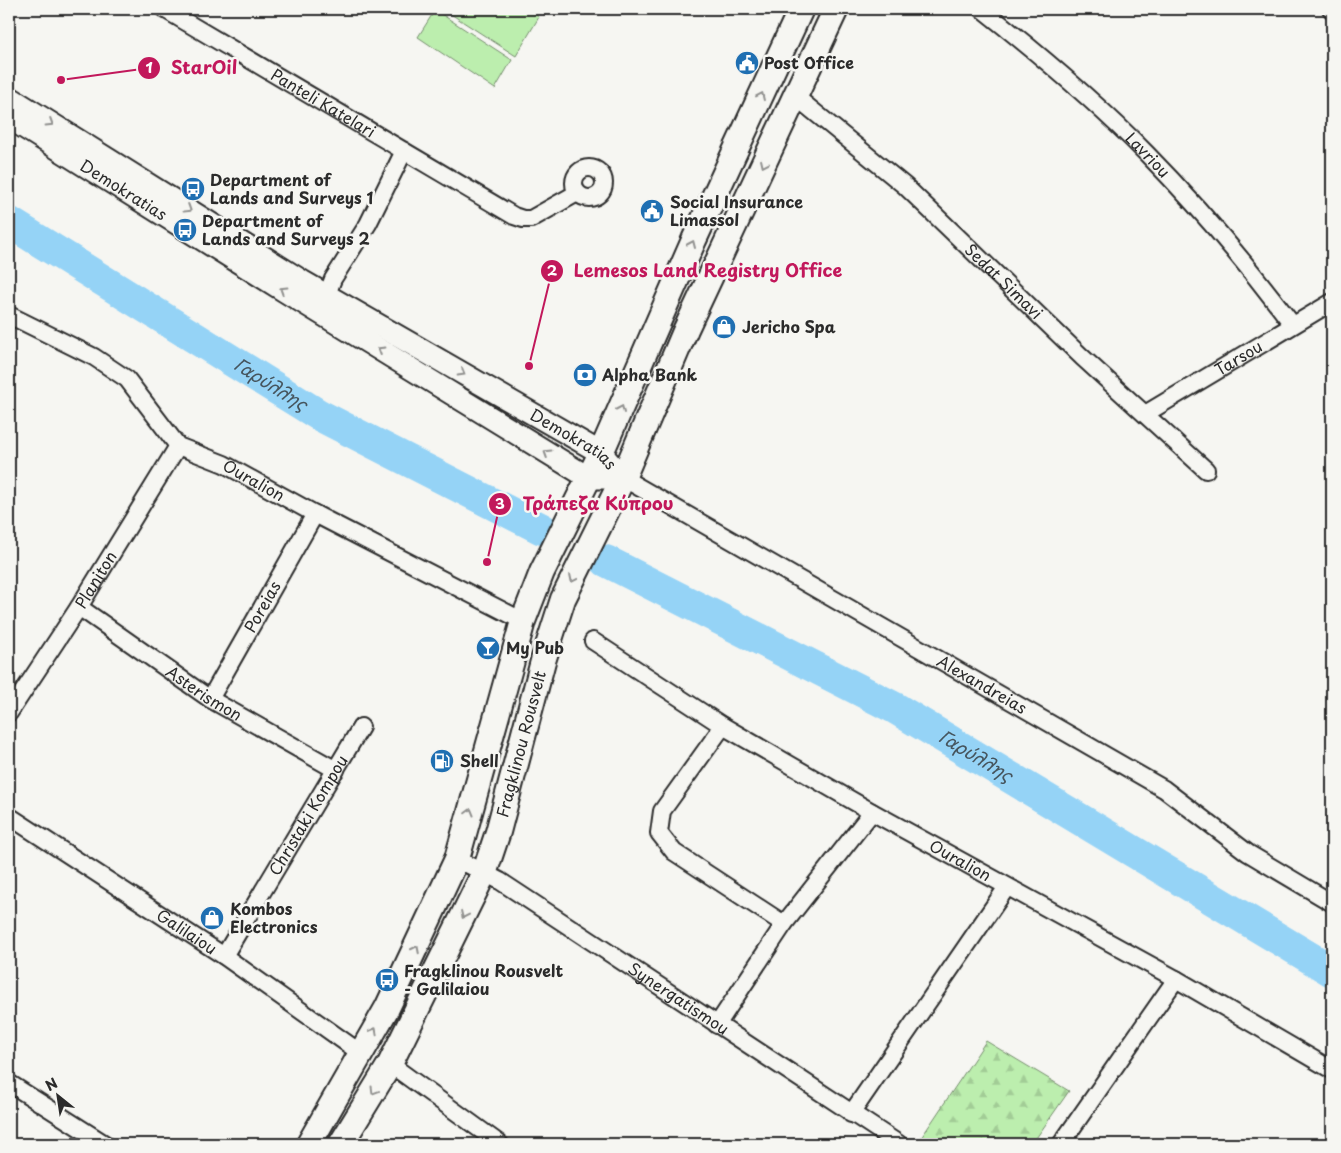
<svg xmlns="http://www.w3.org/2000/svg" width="1341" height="1153" viewBox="0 0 1341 1153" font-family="'Playpen Sans',sans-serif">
  <defs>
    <pattern id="forest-firs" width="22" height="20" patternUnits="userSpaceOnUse" patternTransform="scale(1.25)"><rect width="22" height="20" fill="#bceeae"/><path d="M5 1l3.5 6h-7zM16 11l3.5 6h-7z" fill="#a2cc96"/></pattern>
  </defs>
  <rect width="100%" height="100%" fill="#f6f6f2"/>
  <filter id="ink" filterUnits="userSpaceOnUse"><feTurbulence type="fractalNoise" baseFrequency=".02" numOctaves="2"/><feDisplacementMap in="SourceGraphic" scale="10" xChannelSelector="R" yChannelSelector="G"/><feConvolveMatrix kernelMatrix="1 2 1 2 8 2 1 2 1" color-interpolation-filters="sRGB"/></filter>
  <g filter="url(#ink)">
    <g fill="#bceeae" stroke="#748c6c">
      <polygon points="443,9 527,9 539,17 516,56"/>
      <polygon points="435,10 512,60 495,89 418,37"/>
    </g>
    <polygon fill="url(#forest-firs)" stroke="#748c6c" points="986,1041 1069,1091 1032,1144 923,1144 919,1141"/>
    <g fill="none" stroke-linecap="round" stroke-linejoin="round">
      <g stroke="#95d3f6" stroke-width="32">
        <path id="s1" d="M9,222L319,415L542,529"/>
        <path id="s2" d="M606,561L895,708L1332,971"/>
      </g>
      <g stroke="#2b2b2b" stroke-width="20">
        <g id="minor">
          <path id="s3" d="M164,9L514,216L523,219H531L577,193"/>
          <path id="s4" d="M982,9C1039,54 1096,102 1147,154C1199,207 1247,264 1292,324"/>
          <polyline points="1331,9 1332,10"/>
          <path id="s5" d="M796,97L905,186L1082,357L1206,470"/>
          <circle cx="589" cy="183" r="15"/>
          <polyline points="323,305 333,279 368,224 404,151"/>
          <path id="s6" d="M9,315L94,357L127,379L178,446L224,464L315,514L523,621"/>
          <path id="s7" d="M1145,414L1332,302"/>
          <path id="s8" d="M623,478L1164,789L1248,853L1332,903"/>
          <path id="s9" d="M79,607L210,699L336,770"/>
          <path id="s10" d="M593,641L723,726L872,812L1176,979L1332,1070"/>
          <path id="s11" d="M210,699L315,514"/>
          <path id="s12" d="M9,713L79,607L178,446"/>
          <polyline points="723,726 662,811 659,833 674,852 784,924"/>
          <path id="s13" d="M9,816L224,956L362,1054"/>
          <path id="s14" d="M457,859L500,881L899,1144"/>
          <path id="s15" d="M224,956L361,727"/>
          <polyline points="717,1025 784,924 872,812"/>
          <polyline points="390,1064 500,1144"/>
          <polyline points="9,1083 105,1144"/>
          <polyline points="851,1114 1007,887"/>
          <polyline points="1061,1144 1176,979"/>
        </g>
      </g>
      <g stroke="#2b2b2b" stroke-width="25">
        <g id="tertiary">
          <path id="s16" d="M9,97L302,281L601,453L623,478"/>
          <path id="s17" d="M9,118L286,292L589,478H623"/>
        </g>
      </g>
      <g stroke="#2b2b2b" stroke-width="28">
        <g id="secondary">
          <polyline points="309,1144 387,1008 457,859 523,621 542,572 601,453 694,240 801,9"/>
          <path id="s18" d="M341,1144L390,1064L485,871L498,832L543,661L563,599L623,478L686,329L836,9"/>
        </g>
      </g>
      <use href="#minor" stroke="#f6f6f2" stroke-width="16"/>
      <use href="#tertiary" stroke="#f6f6f2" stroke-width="21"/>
      <use href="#secondary" stroke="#f6f6f2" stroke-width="24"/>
    </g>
    <defs><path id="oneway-chevron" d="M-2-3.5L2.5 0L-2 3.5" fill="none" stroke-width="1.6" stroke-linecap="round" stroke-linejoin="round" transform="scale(1.25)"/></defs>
    <g stroke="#90908e">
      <use href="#oneway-chevron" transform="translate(761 96) rotate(-65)"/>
      <use href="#oneway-chevron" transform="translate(50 123) rotate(32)"/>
      <use href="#oneway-chevron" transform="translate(764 164) rotate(115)"/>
      <use href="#oneway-chevron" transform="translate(188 209) rotate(32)"/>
      <use href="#oneway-chevron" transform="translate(692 244) rotate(-66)"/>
      <use href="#oneway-chevron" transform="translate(283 290) rotate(-148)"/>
      <use href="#oneway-chevron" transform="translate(381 350) rotate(-148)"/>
      <use href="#oneway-chevron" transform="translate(462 373) rotate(30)"/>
      <use href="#oneway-chevron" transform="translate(621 409) rotate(-66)"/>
      <use href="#oneway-chevron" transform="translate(547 453) rotate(-148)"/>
      <use href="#oneway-chevron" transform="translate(573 579) rotate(116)"/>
      <use href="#oneway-chevron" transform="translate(470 812) rotate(-75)"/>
      <use href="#oneway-chevron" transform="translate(464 915) rotate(115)"/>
      <use href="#oneway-chevron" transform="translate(416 949) rotate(-63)"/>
      <use href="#oneway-chevron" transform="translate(374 1031) rotate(-62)"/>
      <use href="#oneway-chevron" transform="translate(374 1091) rotate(121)"/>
    </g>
  </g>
  <defs>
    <g id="civic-disc" transform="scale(1.25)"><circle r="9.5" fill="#1f6fb2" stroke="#f6f6f2"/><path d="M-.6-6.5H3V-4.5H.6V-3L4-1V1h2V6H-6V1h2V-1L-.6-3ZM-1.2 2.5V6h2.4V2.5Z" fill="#fff"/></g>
    <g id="bus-disc" transform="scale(1.25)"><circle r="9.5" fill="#1f6fb2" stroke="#f6f6f2"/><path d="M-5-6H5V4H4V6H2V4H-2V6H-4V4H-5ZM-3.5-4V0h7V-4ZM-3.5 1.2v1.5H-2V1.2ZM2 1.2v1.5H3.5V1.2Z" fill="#fff"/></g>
    <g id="shop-disc" transform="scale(1.25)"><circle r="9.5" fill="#1f6fb2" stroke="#f6f6f2"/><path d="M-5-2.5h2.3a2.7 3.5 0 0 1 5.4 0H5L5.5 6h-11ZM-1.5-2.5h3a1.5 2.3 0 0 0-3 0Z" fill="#fff"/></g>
    <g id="bank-disc" transform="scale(1.25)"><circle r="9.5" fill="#1f6fb2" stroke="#f6f6f2"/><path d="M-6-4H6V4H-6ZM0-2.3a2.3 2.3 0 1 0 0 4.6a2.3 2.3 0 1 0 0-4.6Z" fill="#fff"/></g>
    <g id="bar-disc" transform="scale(1.25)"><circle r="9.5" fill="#1f6fb2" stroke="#f6f6f2"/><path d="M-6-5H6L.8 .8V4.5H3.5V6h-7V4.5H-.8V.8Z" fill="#fff"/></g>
    <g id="fuel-disc" transform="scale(1.25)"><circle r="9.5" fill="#1f6fb2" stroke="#f6f6f2"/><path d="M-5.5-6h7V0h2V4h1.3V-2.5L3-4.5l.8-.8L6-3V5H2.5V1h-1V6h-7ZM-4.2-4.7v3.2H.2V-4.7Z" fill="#fff"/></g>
  </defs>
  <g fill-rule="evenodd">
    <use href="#civic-disc" x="747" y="63"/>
    <use href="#bus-disc" x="193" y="189"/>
    <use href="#civic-disc" x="652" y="211"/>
    <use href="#bus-disc" x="185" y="230"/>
    <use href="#shop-disc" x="724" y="327"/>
    <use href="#bank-disc" x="585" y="375"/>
    <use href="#bar-disc" x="488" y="648"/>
    <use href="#fuel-disc" x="442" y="761"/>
    <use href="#shop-disc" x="212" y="918"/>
    <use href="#bus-disc" x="387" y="980"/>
  </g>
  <g text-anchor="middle" stroke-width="5" stroke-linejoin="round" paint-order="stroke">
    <g font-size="16" font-weight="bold" fill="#2b2b2b" stroke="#f6f6f2" text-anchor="start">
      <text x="764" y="69">Post Office</text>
      <text x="210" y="186">Department of<tspan x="210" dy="18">Lands and Surveys 1</tspan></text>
      <text x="670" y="208">Social Insurance<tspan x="670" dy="18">Limassol</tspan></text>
      <text x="202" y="227">Department of<tspan x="202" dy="18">Lands and Surveys 2</tspan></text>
      <text x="742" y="333">Jericho Spa</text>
      <text x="602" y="381">Alpha Bank</text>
      <text x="506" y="654">My Pub</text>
      <text x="460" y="767">Shell</text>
      <text x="230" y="915">Kombos<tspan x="230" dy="18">Electronics</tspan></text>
      <text x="404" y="977">Fragklinou Rousvelt<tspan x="404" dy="18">- Galilaiou</tspan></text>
    </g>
    <g font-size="16" fill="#2b2b2b" stroke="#f6f6f2">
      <text dy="6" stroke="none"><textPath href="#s3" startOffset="185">Panteli Katelari</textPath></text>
      <text dy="6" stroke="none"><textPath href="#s4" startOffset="221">Lavriou</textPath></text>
      <text dy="6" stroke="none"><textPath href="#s17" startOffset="135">Demokratias</textPath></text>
      <text dy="6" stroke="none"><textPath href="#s5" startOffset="278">Sedat Simavi</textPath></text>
      <text dy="6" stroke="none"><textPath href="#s7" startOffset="109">Tarsou</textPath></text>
      <text dy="6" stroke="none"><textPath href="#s16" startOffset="660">Demokratias</textPath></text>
      <text dy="6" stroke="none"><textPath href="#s6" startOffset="302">Ouralion</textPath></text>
      <text dy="6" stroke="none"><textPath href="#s12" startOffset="159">Planiton</textPath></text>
      <text dy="6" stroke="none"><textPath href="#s11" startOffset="106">Poreias</textPath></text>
      <text dy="6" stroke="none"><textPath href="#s8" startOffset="414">Alexandreias</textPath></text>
      <text dy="6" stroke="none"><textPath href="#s9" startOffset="152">Asterismon</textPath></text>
      <text dy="6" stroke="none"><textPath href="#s18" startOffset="441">Fragklinou Rousvelt</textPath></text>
      <text dy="6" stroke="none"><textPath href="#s15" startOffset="164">Christaki Kompou</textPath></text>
      <text dy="6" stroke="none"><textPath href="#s10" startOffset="428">Ouralion</textPath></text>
      <text dy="6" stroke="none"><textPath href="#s13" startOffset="212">Galilaiou</textPath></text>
      <text dy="6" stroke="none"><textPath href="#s14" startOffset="262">Synergatismou</textPath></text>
    </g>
    <g font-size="18" font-style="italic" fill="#46555e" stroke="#f6f6f2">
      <text dy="6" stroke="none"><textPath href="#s1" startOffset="308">Γαρύλλης</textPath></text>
      <text dy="6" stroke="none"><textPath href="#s2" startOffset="418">Γαρύλλης</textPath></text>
    </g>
  </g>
  <path fill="none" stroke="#c2185b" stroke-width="2" d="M61 80L149 68M529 366L552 271M487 562L500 504"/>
  <g fill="#c2185b" stroke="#f6f6f2" stroke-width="2">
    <circle cx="61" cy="80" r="5"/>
    <circle cx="529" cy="366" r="5"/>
    <circle cx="487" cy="562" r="5"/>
    <circle cx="149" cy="68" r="12"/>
    <circle cx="552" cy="271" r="12"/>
    <circle cx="500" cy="504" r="12"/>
  </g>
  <g font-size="15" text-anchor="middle" font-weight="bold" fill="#fff">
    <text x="149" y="73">1</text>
    <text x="552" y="276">2</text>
    <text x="500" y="509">3</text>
  </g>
  <g font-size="18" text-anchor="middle" font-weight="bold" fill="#c2185b" stroke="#f6f6f2" stroke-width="5" stroke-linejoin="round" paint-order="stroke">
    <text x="204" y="74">StarOil</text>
    <text x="708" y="277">Lemesos Land Registry Office</text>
    <text x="598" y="510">Τράπεζα Κύπρου</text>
  </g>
  <rect width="1341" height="1153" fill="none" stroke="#f6f6f2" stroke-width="30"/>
  <rect x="15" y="15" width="1311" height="1123" fill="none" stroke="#2b2b2b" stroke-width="2" filter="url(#ink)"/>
  <g transform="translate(58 1096) rotate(330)" stroke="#f6f6f2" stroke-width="4" paint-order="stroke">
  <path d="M0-4L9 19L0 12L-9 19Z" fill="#2b2b2b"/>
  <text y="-8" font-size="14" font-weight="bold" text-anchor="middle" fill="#2b2b2b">N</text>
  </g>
</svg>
